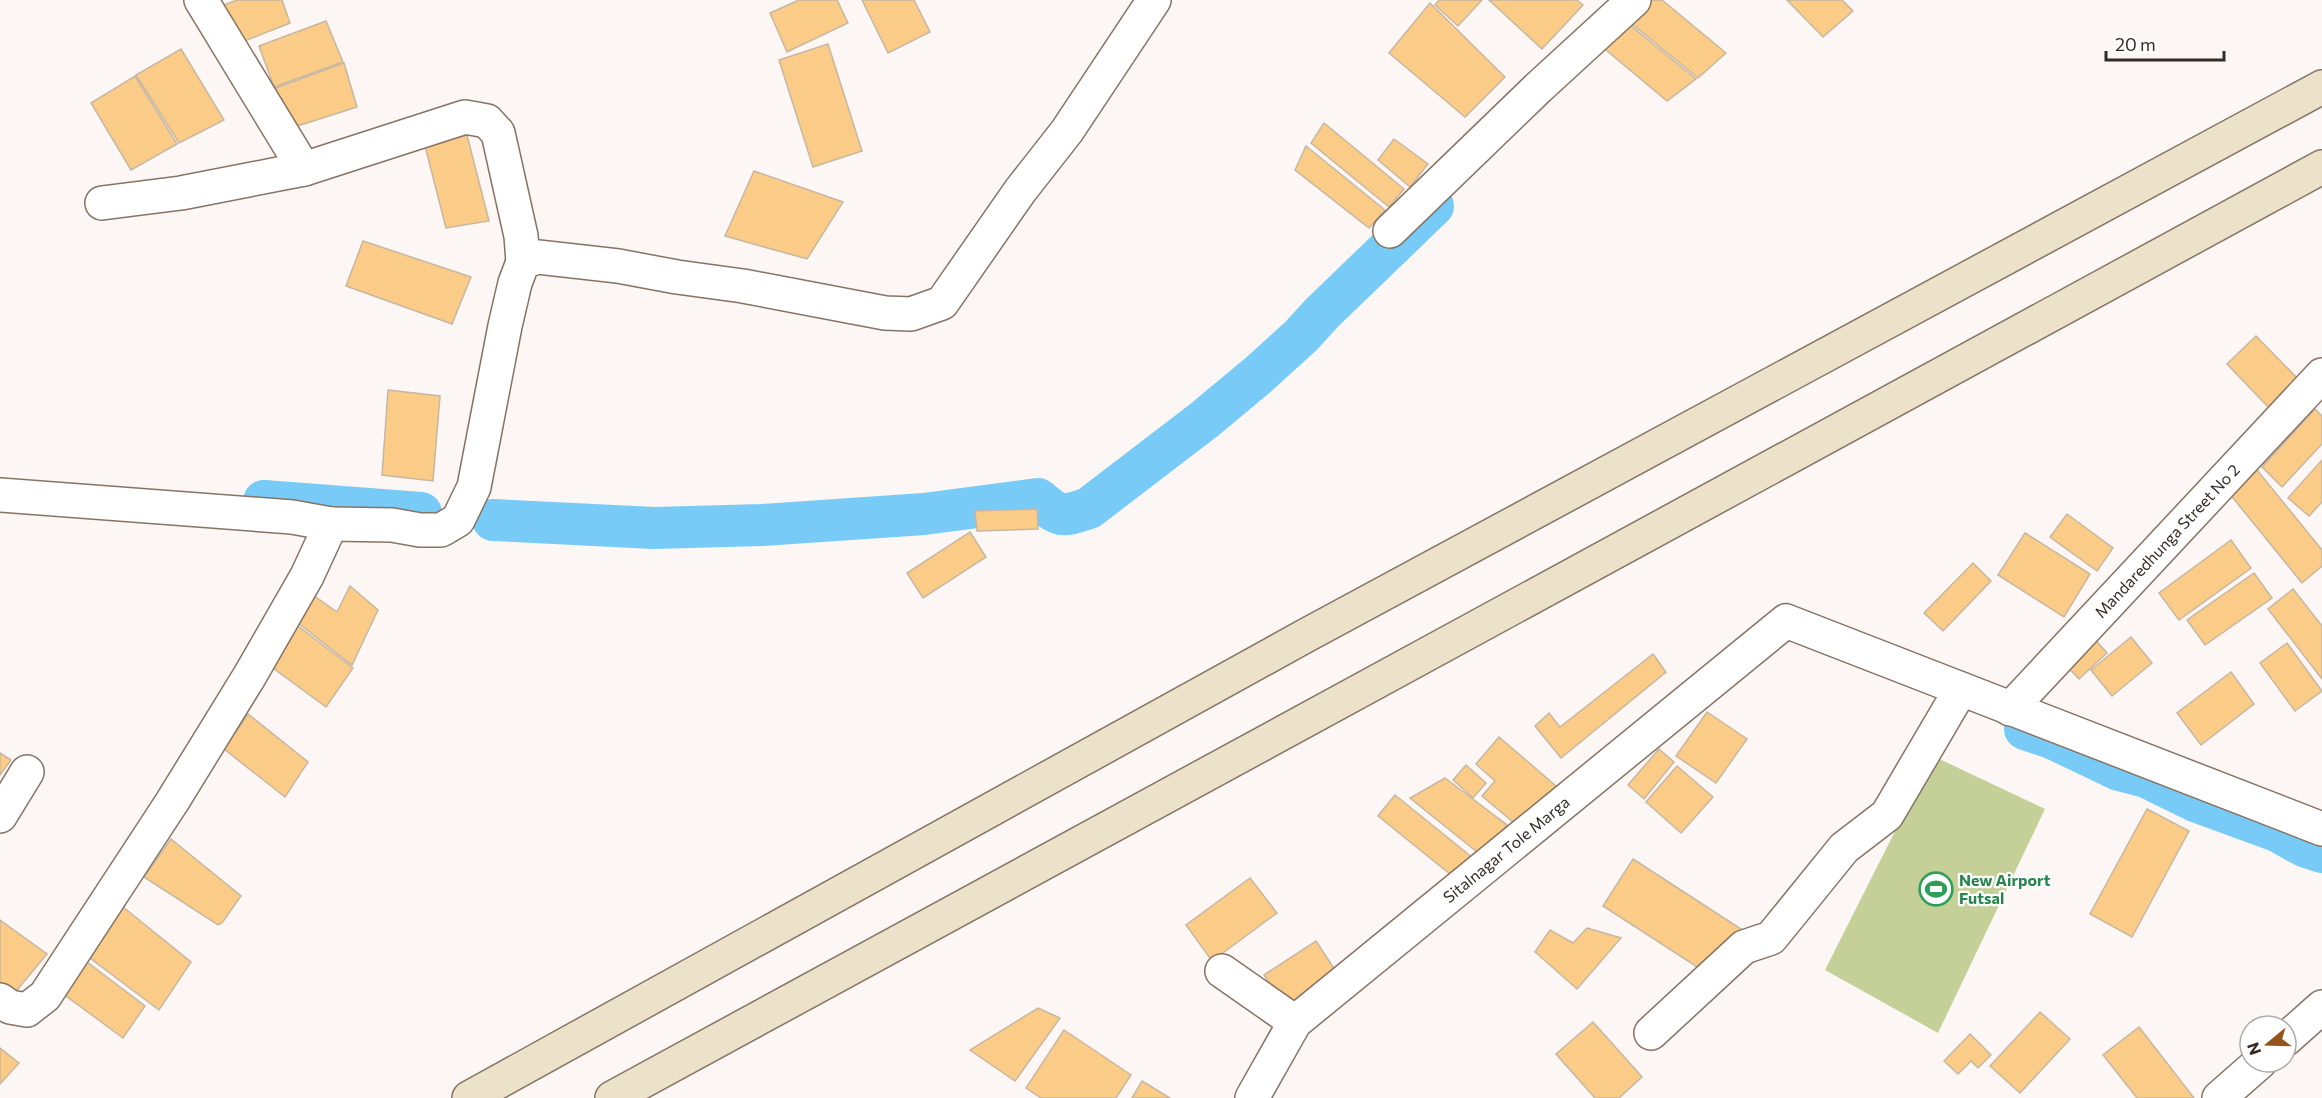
<svg xmlns="http://www.w3.org/2000/svg" width="2322" height="1098" viewBox="0 0 2322 1098" font-family="Commissioner,sans-serif">
  <rect width="100%" height="100%" fill="#fcf7f4"/>
  <polygon fill="#c5d098" points="1933,756 2045,809 1938,1033 1825,970"/>
  <g fill="none" stroke-linecap="round" stroke-linejoin="round">
    <g stroke="#79cbf7" stroke-width="42">
      <polyline points="264,501 421,513"/>
      <path d="M493,520L654,528L762,525L924,514L1038,499C1061,518 1061,517 1089,508L1204,420L1258,375L1301,336L1322,313L1433,206"/>
      <polyline points="2025,729 2052,738 2119,770 2146,777 2195,801 2277,831 2304,846 2322,852"/>
    </g>
  </g>
  <g fill="#fbcc87" stroke="#c7b7a2" stroke-width="1.5">
    <polygon points="237,0 282,0 290,23 237,44 221,6"/>
    <polygon points="799,0 837,0 848,23 787,52 770,13"/>
    <polygon points="862,0 914,0 930,32 888,53"/>
    <polygon points="1439,0 1482,0 1458,26 1435,5"/>
    <polygon points="1489,0 1577,0 1583,5 1542,49"/>
    <polygon points="1646,0 1662,0 1726,53 1698,78 1626,19"/>
    <polygon points="1787,0 1842,0 1853,11 1823,37"/>
    <polygon points="1430,3 1505,77 1465,117 1389,53"/>
    <polygon points="1624,20 1696,79 1667,101 1600,45"/>
    <polygon points="326,21 343,62 274,87 259,46"/>
    <polygon points="828,44 862,151 813,167 779,60"/>
    <polygon points="181,49 224,120 179,143 136,75"/>
    <polygon points="344,63 357,107 288,129 273,89"/>
    <polygon points="135,76 177,144 131,170 91,103"/>
    <polygon points="1324,123 1404,189 1389,207 1311,143"/>
    <polygon points="467,135 489,221 446,228 425,146"/>
    <polygon points="1394,139 1428,164 1410,187 1378,160"/>
    <polygon points="1306,146 1385,210 1369,228 1295,170"/>
    <polygon points="754,171 843,202 807,259 725,236"/>
    <polygon points="363,241 471,277 452,324 346,286"/>
    <polygon points="2256,336 2299,380 2270,409 2227,364"/>
    <polygon points="388,390 440,396 433,481 382,475"/>
    <polygon points="2315,409 2322,416 2322,444 2282,487 2262,467"/>
    <polygon points="2322,460 2322,502 2309,516 2288,498"/>
    <polygon points="2257,470 2322,550 2322,566 2302,583 2229,493"/>
    <polygon points="1037,509 1038,529 977,531 975,511"/>
    <polygon points="2067,514 2113,548 2097,571 2050,537"/>
    <polygon points="970,532 986,557 923,598 907,573"/>
    <polygon points="2025,533 2090,574 2064,617 1998,575"/>
    <polygon points="2231,540 2251,568 2179,620 2159,593"/>
    <polygon points="1973,563 1991,581 1943,631 1924,613"/>
    <polygon points="2254,573 2272,598 2205,645 2187,620"/>
    <polygon points="350,586 378,610 352,665 298,623 313,595 337,612"/>
    <polygon points="2293,589 2322,626 2322,679 2268,609"/>
    <polygon points="298,626 353,668 326,707 273,668"/>
    <polygon points="2092,636 2107,653 2079,679 2063,662"/>
    <polygon points="2131,637 2152,663 2112,696 2091,670"/>
    <polygon points="2287,643 2322,691 2295,711 2260,663"/>
    <polygon points="1653,654 1666,672 1561,758 1535,726 1549,713 1560,727"/>
    <polygon points="2231,672 2254,704 2201,745 2177,713"/>
    <polygon points="1707,712 1747,739 1716,783 1676,756"/>
    <polygon points="248,714 308,762 285,797 224,749"/>
    <polygon points="1499,737 1556,786 1520,828 1482,796 1495,781 1476,764"/>
    <polygon points="1659,749 1674,762 1644,799 1628,785"/>
    <polygon points="0,753 11,760 0,775"/>
    <polygon points="1466,765 1486,783 1473,798 1453,780"/>
    <polygon points="1677,766 1713,797 1681,833 1646,802"/>
    <polygon points="1445,778 1507,825 1482,856 1410,798"/>
    <polygon points="1395,795 1478,862 1461,883 1378,816"/>
    <polygon points="2147,809 2189,831 2132,937 2090,914"/>
    <polygon points="171,839 241,896 222,923 218,925 144,877"/>
    <polygon points="1633,859 1741,929 1711,976 1603,906"/>
    <polygon points="1250,878 1277,913 1212,961 1186,925"/>
    <polygon points="123,907 191,962 159,1010 86,955"/>
    <polygon points="0,920 47,954 13,995 0,986"/>
    <polygon points="1587,928 1621,938 1577,989 1535,952 1550,930 1573,943"/>
    <polygon points="1316,941 1337,973 1285,1007 1264,975"/>
    <polygon points="87,962 145,1006 123,1038 62,993"/>
    <polygon points="1038,1008 1060,1018 1015,1081 970,1050"/>
    <polygon points="2040,1012 2070,1039 2020,1093 1990,1066"/>
    <polygon points="1593,1022 1642,1077 1619,1098 1595,1098 1556,1054"/>
    <polygon points="2139,1027 2194,1098 2137,1098 2103,1055"/>
    <polygon points="1064,1030 1131,1075 1116,1098 1041,1098 1026,1088"/>
    <polygon points="1970,1034 1991,1055 1978,1068 1971,1061 1958,1074 1944,1061"/>
    <polygon points="0,1048 19,1063 0,1084"/>
    <polygon points="1142,1081 1170,1098 1132,1098"/>
  </g>
  <g fill="none" stroke-linecap="round" stroke-linejoin="round">
    <g stroke="#877364" stroke-width="36">
      <g id="street">
        <polyline points="201,0 304,169"/>
        <polyline points="102,203 181,193 304,169 465,117 487,121 498,133 521,236 523,262"/>
        <polyline points="1390,231 1538,88 1634,0"/>
        <polyline points="0,495 292,517 331,524 307,576 249,677 172,802 45,996 27,1010 10,1007 0,1000"/>
        <polyline points="331,524 392,525 420,530 441,530 458,520 474,487 505,326 515,283 523,262 538,257 618,266 677,277 743,286 885,313 911,314 942,303 1020,191 1067,131 1154,0"/>
        <path id="s1" d="M2010,709L2322,375"/>
        <polyline points="0,816 27,772"/>
        <polyline points="1222,971 1295,1022"/>
        <polyline points="1651,1033 1744,947 1771,938 1844,848 1887,815 1961,689"/>
        <polyline points="2286,1039 2322,1007"/>
        <path id="s2" d="M1252,1098L1295,1022L1786,621L2322,829"/>
        <polyline points="2219,1098 2260,1062"/>
      </g>
    </g>
    <g stroke="#877364" stroke-width="36">
      <g id="secondary">
        <polyline points="469,1098 1305,636 2322,87"/>
        <polyline points="612,1098 2322,167"/>
      </g>
    </g>
    <use href="#street" stroke="#fff" stroke-width="33"/>
    <use href="#secondary" stroke="#ebe2c9" stroke-width="33"/>
  </g>
  <defs>
    <g id="stadium-ring" transform="scale(1.725)"><circle r="9.5" fill="#fff" stroke="#2e9e5b" stroke-width="1.5"/><path d="M0-5a6.5 5 0 1 0 0 10a6.5 5 0 1 0 0-10ZM-3.5-1.8h7v3.6h-7Z" fill="#2e9e5b"/></g>
  </defs>
  <g fill-rule="evenodd">
    <use href="#stadium-ring" x="1936" y="889"/>
  </g>
  <g text-anchor="middle" stroke-width="4.5" stroke-linejoin="round" paint-order="stroke">
    <g font-size="16" fill="#342b25" stroke="#fff">
      <text dy="6" stroke="none"><textPath href="#s1" startOffset="230">Mandaredhunga Street No 2</textPath></text>
      <text dy="6" stroke="none"><textPath href="#s2" startOffset="360">Sitalnagar Tole Marga</textPath></text>
    </g>
    <g font-size="16" font-weight="bold" fill="#27864d" stroke="#fff" text-anchor="start">
      <text x="1959" y="886">New Airport<tspan x="1959" dy="18">Futsal</tspan></text>
    </g>
  </g>
  <g transform="translate(2268 1044) rotate(251)"><circle r="28" fill="#ffffff" stroke="#aeaaa8" stroke-width="1.5"/>
  <path d="M0-4.5L10 22L0 15L-10 22Z" fill="#94551c"/>
  <text y="-9" font-size="16" font-weight="bold" text-anchor="middle" fill="#342b25">N</text>
  </g>
  <path d="M2106 51v9h118v-9" fill="none" stroke="#342b25" stroke-width="3"/>
  <text x="2115" y="51" font-size="18" fill="#342b25" stroke="#ffffff" stroke-width="4.5" paint-order="stroke">20 m</text>
</svg>
